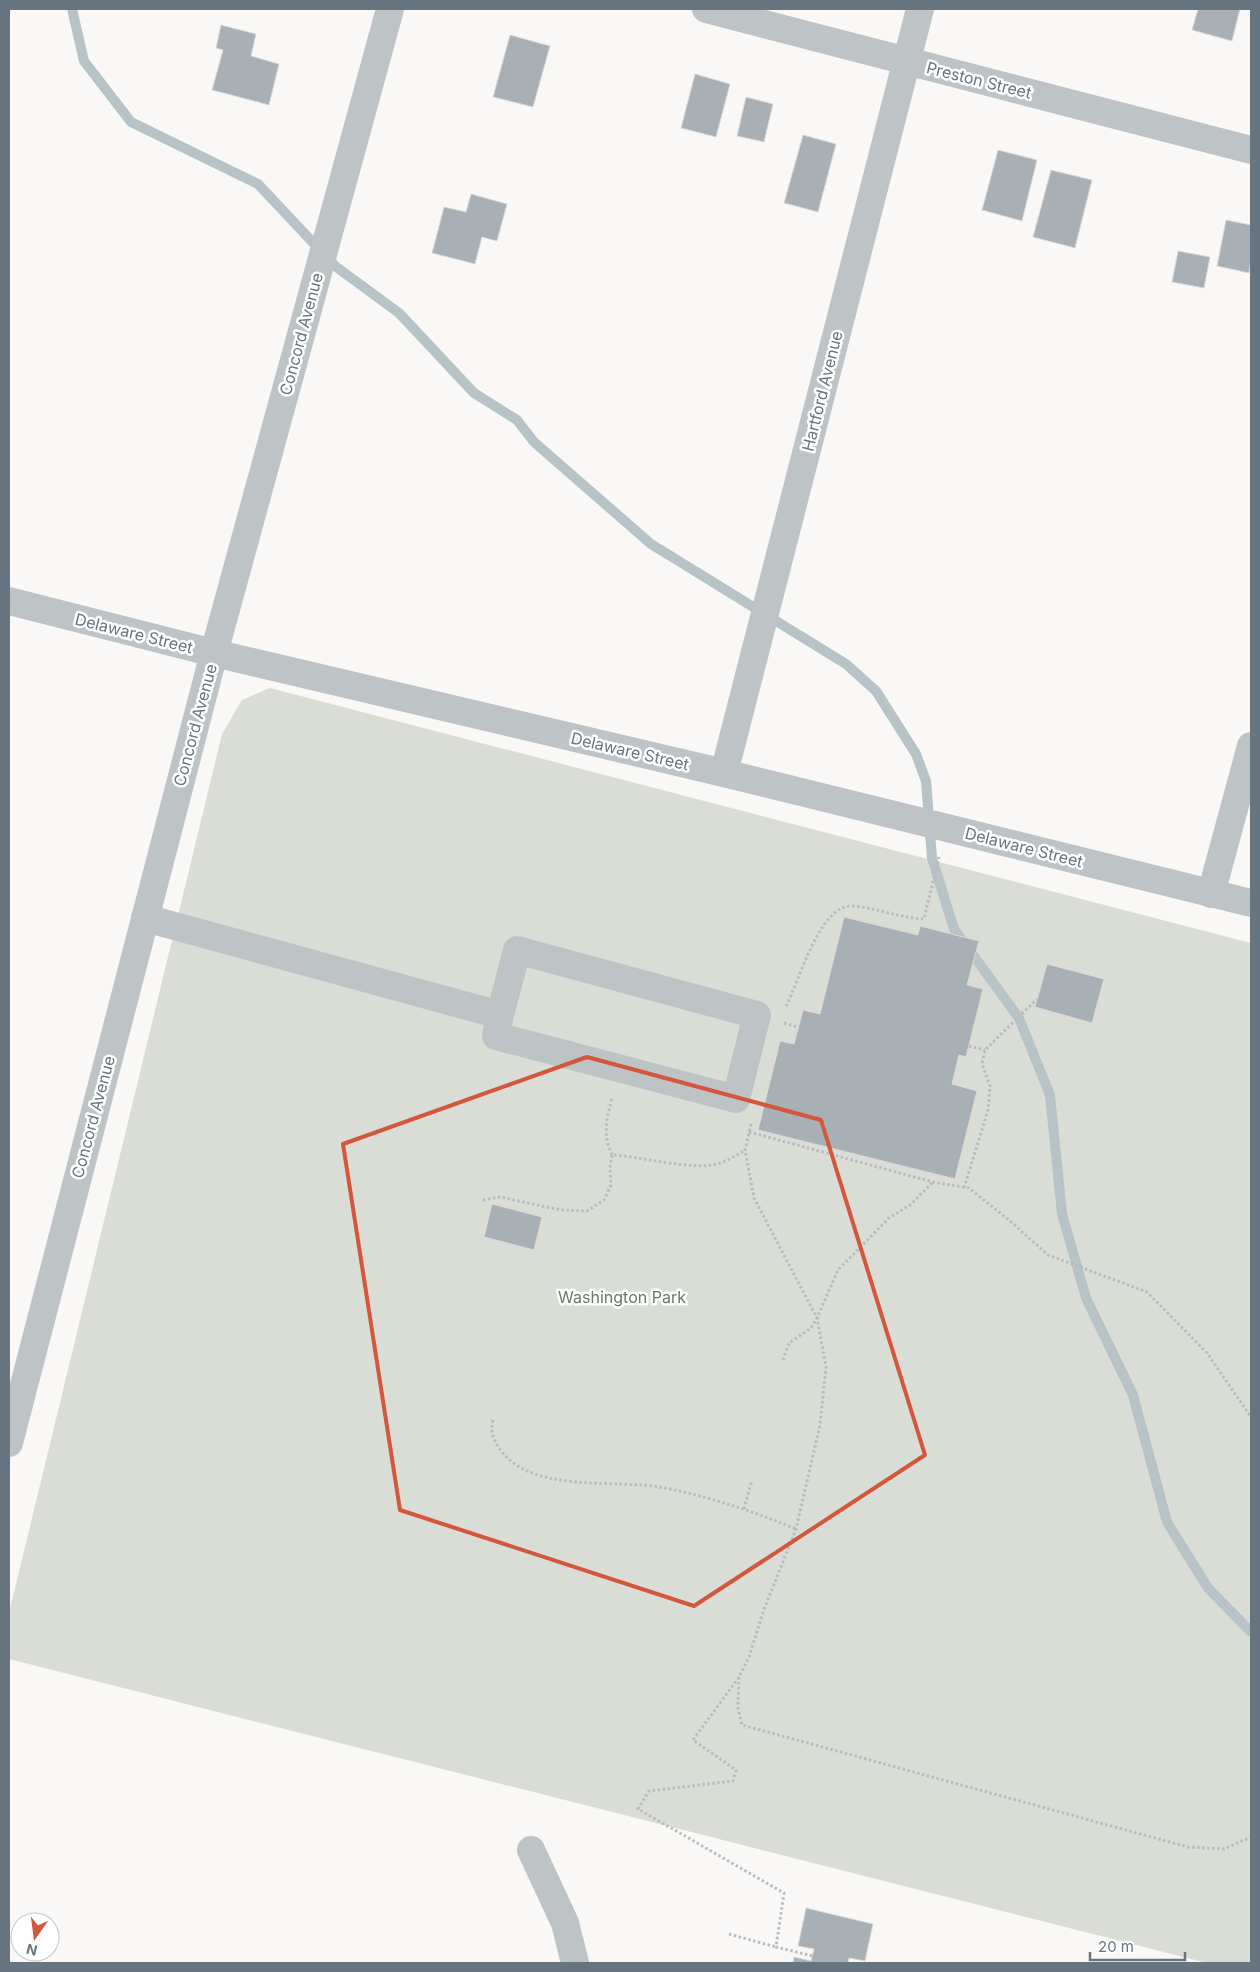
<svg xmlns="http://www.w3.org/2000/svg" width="1260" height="1972" viewBox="0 0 1260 1972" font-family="Inter,sans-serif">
  <rect width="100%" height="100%" fill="#f9f8f7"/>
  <polygon fill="#d9ddd6" points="270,688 1251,943 1251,1963 1207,1963 9,1659 9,1613 222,734 242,700"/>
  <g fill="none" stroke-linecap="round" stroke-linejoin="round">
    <polyline stroke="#b7c3c6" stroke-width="10" points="72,9 84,61 131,122 258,184 335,266 399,313 474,393 517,420 534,442 651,544 846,664 876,691 916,754 926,781 932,858 954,929 1019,1018 1050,1095 1062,1214 1086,1298 1133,1395 1167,1522 1208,1588 1251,1632"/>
  </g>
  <g fill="#a8afb5" stroke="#dadad9">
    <polygon points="1198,9 1240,9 1232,41 1192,30"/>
    <polygon points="221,25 256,34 251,56 279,64 269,105 212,90 223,50 216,48"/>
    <polygon points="510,35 550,46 533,107 493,97"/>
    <polygon points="695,74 730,84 716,137 681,128"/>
    <polygon points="746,97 773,104 764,142 737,136"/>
    <polygon points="803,135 836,144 818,212 784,203"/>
    <polygon points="998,150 1037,160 1022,221 982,210"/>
    <polygon points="1051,170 1092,180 1075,248 1033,237"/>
    <polygon points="471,194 507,204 497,241 482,237 475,264 432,253 444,207 466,212"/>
    <polygon points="1226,220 1251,225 1251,259 1249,273 1217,266"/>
    <polygon points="1178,251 1210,257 1204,288 1172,282"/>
    <polygon points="844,917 918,935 920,926 979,941 967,985 983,989 966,1057 959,1055 952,1084 977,1091 955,1179 758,1130 780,1041 794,1044 803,1010 820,1014"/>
    <polygon points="1047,964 1104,979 1092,1023 1035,1007"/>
    <polygon points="492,1204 542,1217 534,1250 484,1237"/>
    <polygon points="806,1908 873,1924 865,1961 849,1958 848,1963 793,1963 794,1957 811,1961 814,1949 798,1946"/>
  </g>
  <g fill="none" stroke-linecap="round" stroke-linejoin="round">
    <g stroke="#b9bcbf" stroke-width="3" stroke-dasharray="2.5 2.5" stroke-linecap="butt">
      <path d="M786,1006C799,982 819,906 851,906C874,907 899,918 924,919L939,857"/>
      <polyline points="784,1023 798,1027"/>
      <polyline points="969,1046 985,1050"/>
      <polyline points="751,1124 745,1150 754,1198 817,1318 826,1367 820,1425 796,1529 763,1612 749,1657 739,1677 693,1740 736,1770 733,1781 649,1791 638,1809 784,1893 776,1947 813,1956"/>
      <polyline points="749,1132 933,1182 969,1188 1010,1221 1048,1255 1147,1292 1207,1353 1251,1417"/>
      <path d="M612,1155C602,1134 607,1118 612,1098"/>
      <polyline points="964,1188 988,1110 990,1086 982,1064 985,1050 1037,999"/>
      <path d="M483,1200L500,1197L561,1210L587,1211L604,1200L611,1185L610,1167L612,1155C638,1156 695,1171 717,1164C727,1161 736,1156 745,1150"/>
      <polyline points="783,1360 789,1343 811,1328 817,1318 838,1270 889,1218 910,1205 933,1182"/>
      <path d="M493,1420C490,1431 493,1438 499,1448C531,1495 615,1478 665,1488C710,1497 753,1511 796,1529"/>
      <polyline points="744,1509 752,1480"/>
      <polyline points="739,1677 738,1708 742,1725 1188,1847 1224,1849 1251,1837"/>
      <polyline points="729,1934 776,1947"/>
    </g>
    <g stroke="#bec3c6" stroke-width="28">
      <polyline points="706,9 1251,150"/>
      <polyline points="9,601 214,653 724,773 1251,903"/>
      <polyline points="724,773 920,9"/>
      <polyline points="1211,894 1251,746"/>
      <polyline points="145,918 500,1015 517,950 757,1015 736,1099 496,1036 500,1015"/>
      <polyline points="9,1443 214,653 390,9"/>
      <polyline points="531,1850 565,1923 575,1963"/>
    </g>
  </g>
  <path fill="none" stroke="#d3573c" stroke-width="4" stroke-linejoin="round" d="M587,1057L821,1120L925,1455L694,1606L400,1510L343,1144Z"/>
  <g text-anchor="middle" stroke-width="5" stroke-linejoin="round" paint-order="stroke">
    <g font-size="16" fill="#66757f" stroke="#fff">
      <text transform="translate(979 80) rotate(14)" y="6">Preston Street</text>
      <text transform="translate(301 334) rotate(-75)" y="6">Concord Avenue</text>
      <text transform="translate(822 391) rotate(-76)" y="6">Hartford Avenue</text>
      <text transform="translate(134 633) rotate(14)" y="6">Delaware Street</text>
      <text transform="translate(195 725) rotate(-75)" y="6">Concord Avenue</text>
      <text transform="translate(630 751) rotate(13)" y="6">Delaware Street</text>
      <text transform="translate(1024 847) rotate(14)" y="6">Delaware Street</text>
      <text transform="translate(93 1117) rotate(-75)" y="6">Concord Avenue</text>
    </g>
    <g font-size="16" fill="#697765" stroke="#fff">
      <text x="622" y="1303">Washington Park</text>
    </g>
  </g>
  <rect width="1260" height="1972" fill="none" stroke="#66757f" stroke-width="20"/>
  <g transform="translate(35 1937) rotate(194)"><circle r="24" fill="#ffffff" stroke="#c2c8cc"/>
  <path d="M0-4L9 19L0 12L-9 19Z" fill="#d3573c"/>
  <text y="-8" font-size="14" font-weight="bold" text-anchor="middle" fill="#66757f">N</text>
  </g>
  <path d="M1090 1952v8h95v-8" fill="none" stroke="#66757f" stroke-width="2.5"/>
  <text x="1098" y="1952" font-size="15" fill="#66757f" stroke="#ffffff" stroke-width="4" paint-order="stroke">20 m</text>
</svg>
